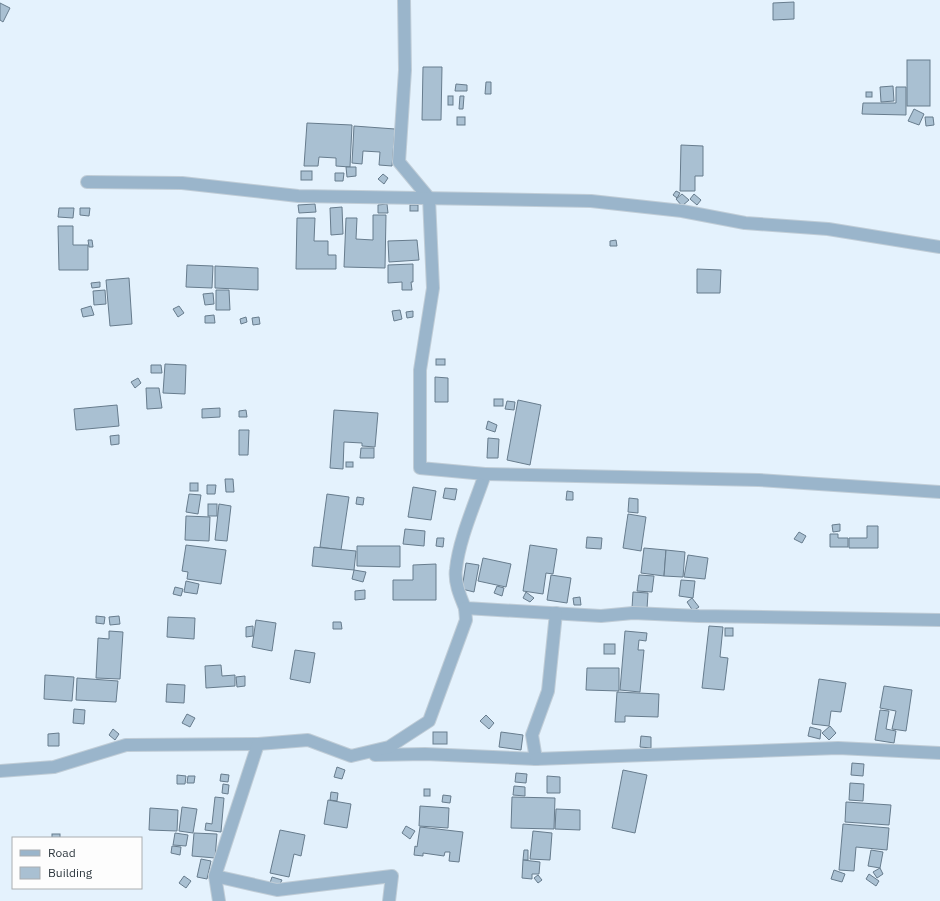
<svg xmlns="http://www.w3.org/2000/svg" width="940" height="901" viewBox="0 0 940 901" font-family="'IBM Plex Sans',sans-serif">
  <rect width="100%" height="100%" fill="#e4f2fd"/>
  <g fill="#a9c0d2" stroke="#677c8d">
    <polygon points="794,2 794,19 773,20 773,3"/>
    <polygon points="0,3 10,8 3,22 0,20"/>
    <rect x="907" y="60" width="23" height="46"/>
    <polygon points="423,67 442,67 441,120 422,120"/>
    <polygon points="486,82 491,82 491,94 485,94"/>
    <polygon points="456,84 467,85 467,91 455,91"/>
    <polygon points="893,86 894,101 881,102 880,87"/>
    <polygon points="896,87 906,87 906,115 862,114 863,103 896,103"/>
    <rect x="866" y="92" width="6" height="5"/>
    <rect x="448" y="96" width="5" height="9"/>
    <polygon points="460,96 464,96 463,109 459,109"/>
    <polygon points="914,109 924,114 919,125 908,121"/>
    <rect x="457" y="117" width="8" height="8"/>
    <polygon points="925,117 933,117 934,125 926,126"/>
    <polygon points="307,123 352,125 350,167 336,166 336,158 319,157 318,166 304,166"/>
    <polygon points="354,126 395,129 392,166 379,165 380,152 363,151 362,164 352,163"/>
    <polygon points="681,145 703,146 703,176 695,176 695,191 680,191"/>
    <polygon points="346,167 356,167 356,176 347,177"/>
    <rect x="301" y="171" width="11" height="9"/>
    <polygon points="335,173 344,173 343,181 335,181"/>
    <polygon points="383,174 388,178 384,184 378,179"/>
    <polygon points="676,191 680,193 677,198 673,195"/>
    <polygon points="682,194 689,200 682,206 676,199"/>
    <polygon points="694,194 701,200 697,205 690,199"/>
    <polygon points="315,204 316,212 299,213 298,205"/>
    <polygon points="387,204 388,213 378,213 378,205"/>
    <rect x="410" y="205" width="8" height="6"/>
    <polygon points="342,207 343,234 331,235 330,208"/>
    <polygon points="59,208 74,208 73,218 58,217"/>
    <polygon points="80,208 90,208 89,216 80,215"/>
    <polygon points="373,215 386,215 385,268 344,267 346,218 357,218 356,239 373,240"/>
    <polygon points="297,218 315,218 314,241 328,241 328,255 336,255 336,269 296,269"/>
    <polygon points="58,226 73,226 73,245 88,245 88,270 59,270"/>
    <polygon points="88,240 92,240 93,247 89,247"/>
    <polygon points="417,240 419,260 389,262 388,241"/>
    <polygon points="616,240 617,246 610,246 610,241"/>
    <polygon points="413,264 413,282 411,282 412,290 402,290 402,282 388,283 388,265"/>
    <polygon points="187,265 213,266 212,288 186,287"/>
    <polygon points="215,266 258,268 258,290 215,288"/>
    <polygon points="697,269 721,270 720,293 697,293"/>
    <polygon points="129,278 132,324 110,326 106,280"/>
    <polygon points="100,282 100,287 92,288 91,283"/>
    <polygon points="105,290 106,304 94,305 93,291"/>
    <polygon points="216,290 229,290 230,310 216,310"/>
    <polygon points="213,293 214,304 205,305 203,294"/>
    <polygon points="91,306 94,315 83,317 81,309"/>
    <polygon points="179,306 184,313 178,317 173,309"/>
    <polygon points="400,310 402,319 394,321 392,311"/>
    <polygon points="413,311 413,317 407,318 406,312"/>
    <polygon points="214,315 215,323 205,323 205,316"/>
    <polygon points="246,317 247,322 241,324 240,319"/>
    <polygon points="259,317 260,324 253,325 252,318"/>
    <rect x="436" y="359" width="9" height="6"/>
    <polygon points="165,364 186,365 185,394 163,393"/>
    <polygon points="151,365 161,365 162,373 151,373"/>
    <polygon points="435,377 448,378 448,402 435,402"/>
    <polygon points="138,378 141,383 135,388 131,382"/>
    <polygon points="146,388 159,388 162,408 147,409"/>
    <rect x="494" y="399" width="9" height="7"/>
    <polygon points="518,400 541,405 530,465 507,460"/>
    <polygon points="507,401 515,402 514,410 505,409"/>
    <polygon points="117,405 119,426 76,430 74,409"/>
    <polygon points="220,408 220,417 202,418 202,409"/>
    <polygon points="246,410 247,417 239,417 239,411"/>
    <polygon points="334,410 378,413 375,447 362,446 362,443 344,442 343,469 330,468"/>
    <polygon points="488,421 497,425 495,432 486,429"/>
    <polygon points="239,430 249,430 248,455 239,455"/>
    <polygon points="119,435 119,444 111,445 110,436"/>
    <polygon points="488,438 499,439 498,458 487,458"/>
    <polygon points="361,448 374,448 374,458 360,458"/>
    <rect x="346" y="462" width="7" height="5"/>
    <polygon points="225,479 233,479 234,492 226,492"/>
    <rect x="190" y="483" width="8" height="8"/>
    <polygon points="207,485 216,485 215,494 207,494"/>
    <polygon points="413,487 436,491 431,520 408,517"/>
    <polygon points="445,488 457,489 455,500 443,498"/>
    <polygon points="567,491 573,492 573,500 566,500"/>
    <polygon points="189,494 201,495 198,514 186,512"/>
    <polygon points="327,494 349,497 341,550 320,547"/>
    <polygon points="357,497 364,498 363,505 356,504"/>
    <polygon points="629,498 638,499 638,513 628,512"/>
    <rect x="208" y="504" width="9" height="12"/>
    <polygon points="219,504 231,506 227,541 215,540"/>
    <polygon points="628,514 646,517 641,551 623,548"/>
    <polygon points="186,516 210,517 209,541 185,540"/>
    <polygon points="840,524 840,531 833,532 832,525"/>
    <polygon points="867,526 878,526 878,548 849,548 849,538 867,538"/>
    <polygon points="405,529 425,531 424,546 403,544"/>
    <polygon points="799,532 806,536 802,543 794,539"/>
    <polygon points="830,534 838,534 838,538 848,538 848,547 830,547"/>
    <polygon points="587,537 602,538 601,549 586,548"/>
    <polygon points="437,538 444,538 443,547 436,546"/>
    <polygon points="186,545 226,550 221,584 187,579 188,572 182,571"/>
    <polygon points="530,545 557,549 553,574 546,573 543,594 523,591"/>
    <polygon points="357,546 400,546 400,567 357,566"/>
    <polygon points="314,547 356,551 354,570 312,566"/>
    <polygon points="644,548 666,550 664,576 641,573"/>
    <polygon points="666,550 685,552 683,577 664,576"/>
    <polygon points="688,555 708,558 705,579 684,577"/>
    <polygon points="483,558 511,564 506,587 478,581"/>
    <polygon points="466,563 479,565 474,592 462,589"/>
    <polygon points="436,564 436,600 393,600 393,580 413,580 413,565"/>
    <polygon points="354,570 366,572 363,582 352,579"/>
    <polygon points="551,575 571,578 567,603 547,600"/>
    <polygon points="639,575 654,576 652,592 637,591"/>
    <polygon points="681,580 695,581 693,598 679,596"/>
    <polygon points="186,581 199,584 197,594 184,592"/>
    <polygon points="497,586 504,588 502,596 494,593"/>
    <polygon points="175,587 183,589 181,596 173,594"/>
    <polygon points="365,590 365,599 355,600 355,591"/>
    <polygon points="526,592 534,598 530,602 523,598"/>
    <polygon points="633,592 648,593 647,609 632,608"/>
    <polygon points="580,597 581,605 574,605 573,598"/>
    <polygon points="692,598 699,607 693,611 687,602"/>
    <polygon points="96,616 105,617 104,624 96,623"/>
    <polygon points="119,616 120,624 110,625 109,617"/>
    <polygon points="168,617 195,618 194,639 167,637"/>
    <polygon points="256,620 276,623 272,651 252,647"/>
    <polygon points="333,622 341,622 342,629 333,629"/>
    <polygon points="253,626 253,636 246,637 246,627"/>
    <polygon points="709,626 723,627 720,657 728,658 724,690 702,688"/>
    <rect x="725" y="628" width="8" height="8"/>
    <polygon points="109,631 123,632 120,679 96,678 98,638 109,639"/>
    <polygon points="625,631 647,633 646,641 639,640 638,650 644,650 640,692 620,690"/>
    <rect x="604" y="644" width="11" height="10"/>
    <polygon points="295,650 315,653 310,683 290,679"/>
    <polygon points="221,665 222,676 235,675 235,686 206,688 205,666"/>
    <polygon points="587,668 619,668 619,691 586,690"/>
    <polygon points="45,675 74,677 72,701 44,699"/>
    <polygon points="245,676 245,686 237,687 236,677"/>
    <polygon points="77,678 118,681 116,702 76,700"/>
    <polygon points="819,679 846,683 841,712 831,711 829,726 812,724"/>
    <polygon points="167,684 185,685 184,703 166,702"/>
    <polygon points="884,686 912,690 906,731 892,729 896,711 880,708"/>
    <polygon points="617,692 659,694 658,717 625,716 625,722 615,722"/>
    <polygon points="74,709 85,710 84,724 73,723"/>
    <polygon points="880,710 889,711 886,729 896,731 894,743 875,740"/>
    <polygon points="187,714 195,718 190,727 182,723"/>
    <polygon points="486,715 494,723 489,729 480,721"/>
    <polygon points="830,726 836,733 829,740 822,733"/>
    <polygon points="810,727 821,730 820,739 808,736"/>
    <polygon points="113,729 119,734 115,740 109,735"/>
    <rect x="433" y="732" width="14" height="12"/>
    <polygon points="501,732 523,735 521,750 499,747"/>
    <polygon points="59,733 59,746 48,746 48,734"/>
    <polygon points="641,736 651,737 651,748 640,747"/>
    <polygon points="852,763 864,764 863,776 851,775"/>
    <polygon points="337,767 345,770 342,779 334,777"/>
    <polygon points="623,770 647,775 635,833 612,828"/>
    <polygon points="516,773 527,774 526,783 515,782"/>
    <polygon points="221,774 229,775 228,782 220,781"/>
    <polygon points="177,775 186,776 185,784 177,784"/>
    <polygon points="188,776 195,776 194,783 187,783"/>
    <polygon points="547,776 560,777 560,793 547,793"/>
    <polygon points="850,783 864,784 863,801 849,800"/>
    <polygon points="223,784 229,785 228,794 222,793"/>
    <polygon points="514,786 525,787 525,796 513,795"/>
    <rect x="424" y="789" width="6" height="7"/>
    <polygon points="331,792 338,793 337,801 330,800"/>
    <polygon points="443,795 451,796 450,803 442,802"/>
    <polygon points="215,797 224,798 221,832 205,830 206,823 212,824"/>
    <polygon points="512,797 555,798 554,829 511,828"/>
    <polygon points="328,800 351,804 347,828 324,824"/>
    <polygon points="846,802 891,805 889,825 845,822"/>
    <polygon points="420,806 449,808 448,828 419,826"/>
    <polygon points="182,807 197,809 193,833 179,831"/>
    <polygon points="150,808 178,810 177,831 149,830"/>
    <polygon points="556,809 580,810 580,830 555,829"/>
    <polygon points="843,824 889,828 887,850 856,847 854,871 839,870"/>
    <polygon points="406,826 415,831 410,839 402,833"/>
    <polygon points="420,827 463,832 459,862 449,861 450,852 445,852 444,856 423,853 423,856 414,855 415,846 417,847"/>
    <polygon points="280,830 305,835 301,856 294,854 289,877 270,873"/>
    <polygon points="533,831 552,833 550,860 530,859"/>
    <polygon points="175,833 188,835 186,846 173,845"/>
    <polygon points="194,833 217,834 215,858 192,856"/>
    <rect x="52" y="834" width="8" height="4"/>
    <polygon points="172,846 181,847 180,855 171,853"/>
    <polygon points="524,850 528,850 528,860 523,860"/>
    <polygon points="871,850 883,852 880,868 868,866"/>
    <polygon points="201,859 211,861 207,879 197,877"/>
    <polygon points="523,860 540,862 539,874 532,874 532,879 522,878"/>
    <polygon points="880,868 883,874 877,878 873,872"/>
    <polygon points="834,870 845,874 842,882 831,879"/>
    <polygon points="869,874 879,881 876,886 866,879"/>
    <polygon points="538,875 542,880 538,883 534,878"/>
    <polygon points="184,876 191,881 186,888 179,883"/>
    <polygon points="272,877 282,880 279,886 270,883"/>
  </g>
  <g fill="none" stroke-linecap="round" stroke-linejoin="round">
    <g stroke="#c0cdd7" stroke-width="14">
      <g id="minor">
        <path d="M404,0L405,70L399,162L429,198L433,288L420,370V468L485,474C475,504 459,539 456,569C454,582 460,596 465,608L601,616L633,613L699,616L940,620"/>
        <polyline points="87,182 182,183 298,196 591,201 682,211 745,223 828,229 940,247"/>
        <polyline points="485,474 759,480 940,492"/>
        <polyline points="375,755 425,754 536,759 532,735 548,691 556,613"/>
        <polyline points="536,759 838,748 940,753"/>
        <polyline points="0,771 54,767 126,745 258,744 308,740 351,756 389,747 429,721 466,620 465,608"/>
        <polyline points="215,876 277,890 392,876 389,901"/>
        <polyline points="219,901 215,876 258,744"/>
      </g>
    </g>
    <use href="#minor" stroke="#9ab5cb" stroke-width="12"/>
  </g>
  <rect x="12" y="837" width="130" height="52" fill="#fdfdfd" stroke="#aaaeb1"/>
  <rect x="20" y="850" width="20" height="6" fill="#9ab5cb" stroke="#aaaeb1"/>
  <text x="48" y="857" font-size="12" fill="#2e383f">Road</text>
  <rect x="20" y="867" width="20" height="12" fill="#a9c0d2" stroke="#aaaeb1"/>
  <text x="48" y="877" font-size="12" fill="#2e383f">Building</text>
</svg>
